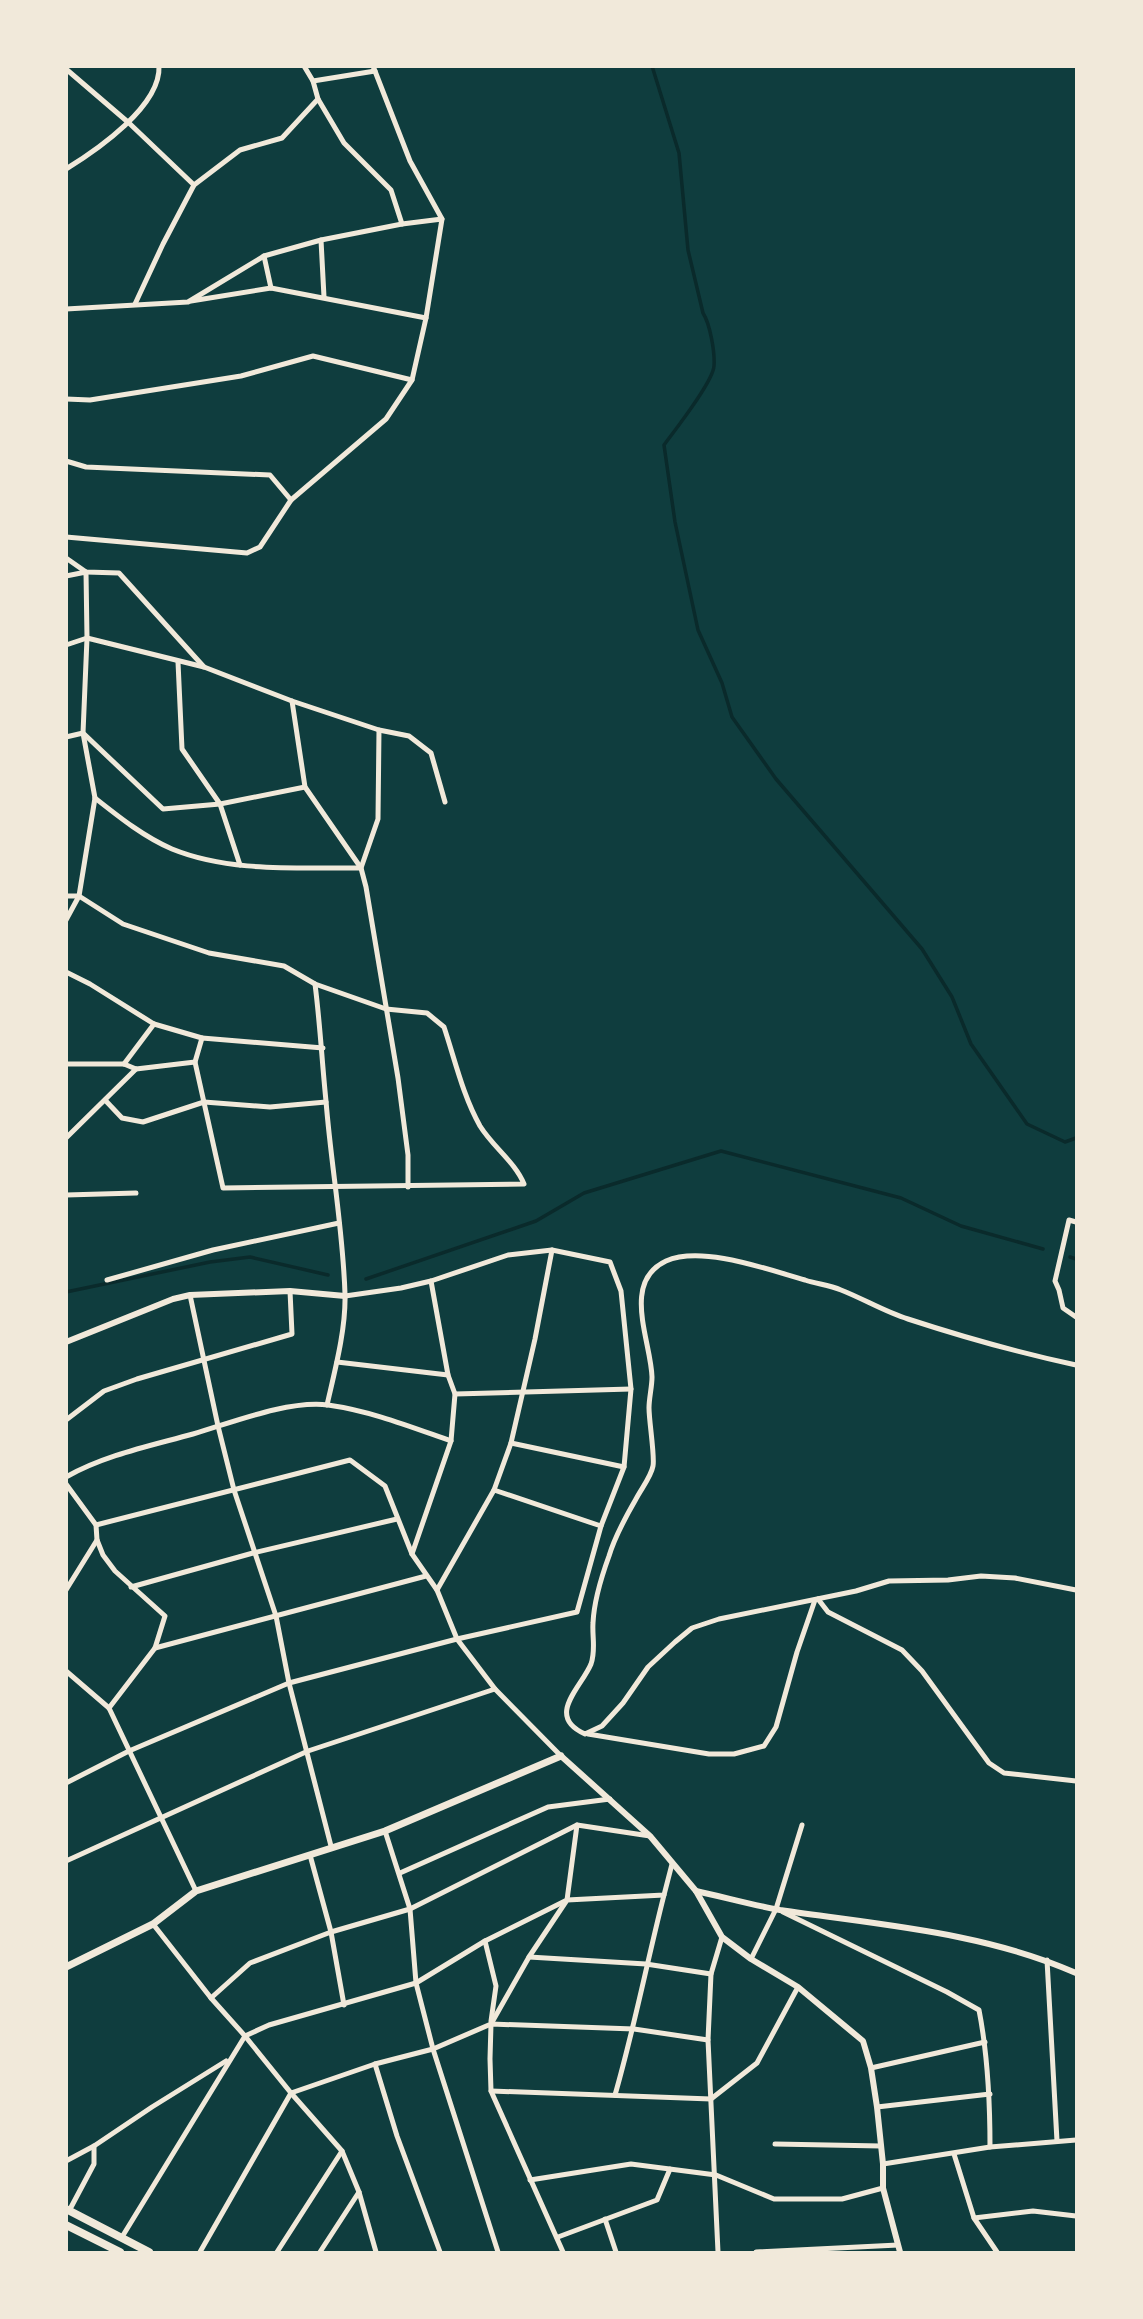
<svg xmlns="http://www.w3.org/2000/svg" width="1143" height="2319" viewBox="0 0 1143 2319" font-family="'Sofia Sans Condensed',sans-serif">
  <rect width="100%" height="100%" fill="#0f3d3e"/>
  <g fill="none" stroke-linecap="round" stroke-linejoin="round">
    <g stroke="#0a2a2b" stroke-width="3.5">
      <path d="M652,66L679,153L688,250L703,313C710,324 715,352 714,366C713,382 675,430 664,445L675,522L698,630L722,683L732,717L776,779L922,949L952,997L971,1044L1027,1124L1065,1142L1076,1138"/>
      <polyline points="1070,1257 1076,1259"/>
      <polyline points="366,1279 536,1221 584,1193 721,1151 901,1198 961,1226 1043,1249"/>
      <polyline points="66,1292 210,1262 250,1257 328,1275"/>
    </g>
    <g stroke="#f1e9da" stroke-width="5">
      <polyline points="304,66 313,81 318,99 344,143 391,190 402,224"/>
      <polyline points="66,69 129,123 194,185"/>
      <polyline points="313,81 375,71"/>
      <path d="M66,169C97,150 161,106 159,66"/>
      <polyline points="321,240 324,297"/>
      <polyline points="264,256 271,288"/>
      <polyline points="191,301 271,288 426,318"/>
      <polyline points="135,304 163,244 194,185 240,150 282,138 318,99"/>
      <polyline points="66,309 188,302 264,256 321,240 402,224 442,219"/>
      <polyline points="66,399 90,400 241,376 313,356 412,380"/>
      <polyline points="66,461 86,467 270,475 291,500"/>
      <polyline points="66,537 247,553 260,547 291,500 386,419 412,380 426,318 442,219 410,161 373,66"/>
      <polyline points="66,558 86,572 119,573 204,667 292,701 379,730 409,736 431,753 445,802"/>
      <polyline points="66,576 86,572 87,638 83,733 95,798 79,896 66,920"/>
      <polyline points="66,645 87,638 204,667"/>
      <polyline points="178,662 182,749 220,804 240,865"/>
      <polyline points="292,701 305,787 361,868 366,887 398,1078 408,1155 408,1187"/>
      <polyline points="66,737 83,733 163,809 220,804 305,787"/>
      <path d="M95,798C119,817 144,837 172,849C231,873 299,867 361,868L378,819L379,730"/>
      <path d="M66,896H79L123,924L209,953L284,966L315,984L386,1009L427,1013L444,1027C455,1060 463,1096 480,1126C493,1147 515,1162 524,1184L223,1188L195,1062"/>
      <polyline points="66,972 90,984 154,1024 202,1038"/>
      <path d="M315,984C320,1023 322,1062 326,1101C331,1165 343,1229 345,1294C346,1329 335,1370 327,1405"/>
      <polyline points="66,1064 124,1064 136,1069 195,1062 202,1038 323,1048"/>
      <polyline points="124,1064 154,1024"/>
      <polyline points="105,1100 122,1118 143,1122 204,1102 270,1107 326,1102"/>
      <polyline points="66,1138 136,1069"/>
      <polyline points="66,1195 136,1193"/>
      <polyline points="1076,1222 1069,1220 1055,1281 1059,1290 1063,1308 1076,1317"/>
      <polyline points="107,1280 213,1250 339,1223"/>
      <polyline points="190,1295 218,1426 234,1490 276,1616 289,1683 331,1846"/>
      <polyline points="337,1362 448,1375"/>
      <path d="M1076,1365C1020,1353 963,1337 908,1319C885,1312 864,1299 841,1290C829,1285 817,1284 805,1280C769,1270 702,1245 666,1261C621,1282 651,1341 652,1377C652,1387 649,1398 649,1408C649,1421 655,1457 653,1466C651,1477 641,1489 636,1499C625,1518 615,1536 609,1556C601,1578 594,1600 593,1623C592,1637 596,1650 591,1664C581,1688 545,1716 585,1734L602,1726L623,1703L648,1667L675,1642L692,1628L719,1619L856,1591L889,1581L948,1580L981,1576L1015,1578L1076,1590"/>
      <polyline points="455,1394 631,1389"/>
      <polyline points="66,1420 104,1391 137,1379 292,1334 290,1291"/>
      <polyline points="511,1443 624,1467"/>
      <path d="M66,1477C105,1455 150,1446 193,1434C231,1423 288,1400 328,1405C371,1411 411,1427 451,1441"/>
      <polyline points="66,1484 96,1525 97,1540 103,1555 115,1571 165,1616 155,1648 109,1708 196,1891"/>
      <polyline points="494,1490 601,1526"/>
      <polyline points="96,1525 350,1460 385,1486 412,1554 437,1590 457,1639 495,1689 561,1756"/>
      <polyline points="412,1554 451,1441 455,1394 448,1375 431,1281"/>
      <polyline points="131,1587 253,1553 397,1519"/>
      <polyline points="66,1590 97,1540"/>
      <polyline points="437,1590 494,1490 511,1443 535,1339 552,1250"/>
      <polyline points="818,1599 828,1612 902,1650 922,1671 989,1763 1004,1773 1076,1781"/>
      <polyline points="155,1648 426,1576"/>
      <polyline points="66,1671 109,1708"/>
      <polyline points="588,1734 709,1754 734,1754 764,1746 776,1727 797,1652 815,1600"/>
      <polyline points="66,1783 129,1751 289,1683 457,1639 577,1612 601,1526 624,1467 631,1389 621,1291 610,1262 552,1250 508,1255 431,1281 401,1288 345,1296"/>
      <polyline points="385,1831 410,1909 416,1983 433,2049 498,2252"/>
      <polyline points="310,1855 331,1932 344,2005"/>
      <polyline points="66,1861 308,1751 495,1689"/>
      <polyline points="400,1873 548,1807 610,1799"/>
      <path d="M783,1912L947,1992L979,2010C988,2056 990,2101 990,2147"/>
      <polyline points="153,1924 211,1998 245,2036 291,2093 342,2151 359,2192 376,2252"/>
      <polyline points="485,1941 496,1986 491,2021"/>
      <polyline points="529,1957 646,1964 711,1974"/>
      <polyline points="751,1959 776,1909 802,1825"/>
      <polyline points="1047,1960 1057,2141"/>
      <polyline points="211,1998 250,1963 331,1932 410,1909 577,1825 650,1836"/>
      <polyline points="375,2064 397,2136 440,2252"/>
      <polyline points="871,2068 985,2042"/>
      <polyline points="491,2091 711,2099 757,2063 798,1987"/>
      <path d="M615,2095C634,2029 647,1962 664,1895"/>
      <polyline points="877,2107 990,2094"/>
      <polyline points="775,2144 881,2146"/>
      <polyline points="954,2154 974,2218 997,2252"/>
      <polyline points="66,2161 94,2146 152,2107 226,2061"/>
      <polyline points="883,2164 990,2147 1076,2140"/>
      <polyline points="530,2180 631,2164 716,2175 774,2199 842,2199 883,2188"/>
      <polyline points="69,2211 94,2164 94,2146"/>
      <polyline points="974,2218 1033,2211 1076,2216"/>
      <polyline points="605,2219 616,2252"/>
      <polyline points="122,2237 245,2036 269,2025 416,1983 485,1941 567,1900 577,1825"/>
      <polyline points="558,2237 657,2200 670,2169"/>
      <polyline points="200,2252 291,2093 375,2064 433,2049 491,2024 634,2029 708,2040"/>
      <polyline points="277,2252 342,2151"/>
      <polyline points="320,2252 359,2192"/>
      <polyline points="563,2252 491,2091 490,2059 491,2024 529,1957 567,1900 664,1895 672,1864"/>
      <polyline points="718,2252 708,2040 711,1974 722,1937"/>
      <polyline points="756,2252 898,2245"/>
    </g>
    <g stroke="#f1e9da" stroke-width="6">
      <polyline points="66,1342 173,1299 190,1295 290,1291 345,1296"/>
      <polyline points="561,1756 650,1836 696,1891 722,1937 751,1959 798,1987 863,2041 871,2068 877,2107 883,2164 883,2188 900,2252"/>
      <path d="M696,1891C724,1897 752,1905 780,1910C880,1925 983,1932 1076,1973"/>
    </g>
    <polyline stroke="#f1e9da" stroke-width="7" points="66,1967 153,1924 196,1891 385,1831 561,1756"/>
    <g stroke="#f1e9da" stroke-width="8">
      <polyline points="66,2209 149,2252"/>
      <polyline points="66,2225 120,2252"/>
    </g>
  </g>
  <rect width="1143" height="2319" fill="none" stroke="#f1e9da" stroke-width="136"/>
</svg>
